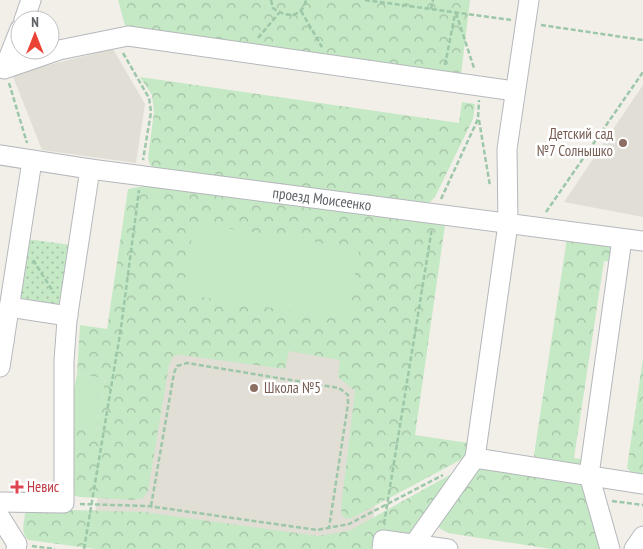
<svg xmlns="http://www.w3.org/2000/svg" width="643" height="549" viewBox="0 0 643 549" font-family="'PT Sans Narrow',sans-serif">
  <defs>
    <pattern id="grass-dots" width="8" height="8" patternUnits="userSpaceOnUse" patternTransform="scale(1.25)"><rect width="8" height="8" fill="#c5e8c5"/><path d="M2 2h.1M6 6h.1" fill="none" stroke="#a3c0a4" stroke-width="1.8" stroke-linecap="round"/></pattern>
    <pattern id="forest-crowns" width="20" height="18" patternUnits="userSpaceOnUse" patternTransform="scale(1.25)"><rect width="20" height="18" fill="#c5e8c5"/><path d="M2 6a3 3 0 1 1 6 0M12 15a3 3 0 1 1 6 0" fill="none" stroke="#a3c0a4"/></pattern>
  </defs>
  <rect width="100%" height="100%" fill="#f1efe8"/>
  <g fill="#e1ded6">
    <polygon points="113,49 145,104 136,163 42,150 12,74"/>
    <polygon points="643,85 643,217 564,202"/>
    <polygon points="151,198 413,235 369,549 144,549 90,541"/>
  </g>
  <polygon fill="url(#grass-dots)" points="20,238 78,246 68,316 9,307"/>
  <g fill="url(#forest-crowns)">
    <polygon points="118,0 470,0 460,83 128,36"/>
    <polygon points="140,77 459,123 462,102 475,104 473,119 435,197 430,202 422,204 157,169 150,165 148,158 154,112 152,95"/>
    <polygon points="150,185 445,225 415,435 468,443 464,458 350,519 345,518 342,515 341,508 355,391 338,377 340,360 289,351 285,369 181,355 173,356 169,365 148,491 143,498 135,500 80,497 72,495 67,426 96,430 105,379 77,374 80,325 107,329 128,189"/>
    <polygon points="567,238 615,247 614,262 604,261 574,458 585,460 577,466 536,461 534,455"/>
    <polygon points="643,358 643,476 632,474 627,468"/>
    <polygon points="479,466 582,482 601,549 551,549 448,533 439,528 440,521"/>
    <path d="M455,472L410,538L375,549H95L29,540C20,534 24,523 25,514L32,509L144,512L318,536L349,531Z"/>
  </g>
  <g fill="#c5e8c5">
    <polygon points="194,223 359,249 348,320 183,294"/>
    <polygon points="77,374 105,379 96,431 67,426"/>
  </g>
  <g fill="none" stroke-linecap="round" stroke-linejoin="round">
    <g stroke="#b5b8bc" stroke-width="21">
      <g id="minor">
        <polyline points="24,20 31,0"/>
        <polyline points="20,29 4,69 59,50 128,36 515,91"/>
        <path id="s1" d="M0,155L90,169L643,241"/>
        <polyline points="9,307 68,316"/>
        <polyline points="0,340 4,341 32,161"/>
        <polyline points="0,367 4,341"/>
        <polyline points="475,458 508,224 507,149 529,0"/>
        <polyline points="0,502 64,503 64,361 67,320 90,169"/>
        <polyline points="0,517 17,544 16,549"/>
        <polyline points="414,544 475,458 643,484"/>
        <polyline points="382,549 383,540 448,549"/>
        <polyline points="610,549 589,475 622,239"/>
        <polyline points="634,549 643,536"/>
      </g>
    </g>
    <g stroke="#9cc7a9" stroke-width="2.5" stroke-dasharray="5 2.5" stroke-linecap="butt">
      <path d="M271,0L273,8C286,18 302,18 306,0"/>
      <polyline points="365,0 511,20"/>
      <polyline points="431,9 433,0"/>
      <polyline points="301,11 322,47"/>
      <polyline points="456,13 474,68"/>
      <polyline points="541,25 643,40"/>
      <polyline points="258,38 279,13"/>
      <polyline points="123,53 149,98 151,112 143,160"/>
      <polyline points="445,65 455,14"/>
      <polyline points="9,83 27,143"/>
      <polyline points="479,120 490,186"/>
      <polyline points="441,199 478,119 479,100"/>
      <polyline points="546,212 643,72"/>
      <polyline points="33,260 54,293"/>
      <polyline points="612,501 643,505"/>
      <polyline points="80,504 148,506 317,530 349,524 443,475"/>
      <polyline points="151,506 174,373 177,366 187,363 339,388 348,395 348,404 329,528"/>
      <polyline points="384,524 432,228"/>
      <polyline points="32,546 55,549"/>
      <polyline points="84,549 121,328 139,190"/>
    </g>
    <use href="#minor" stroke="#fff" stroke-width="19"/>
  </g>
  <g fill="#8d6e63" stroke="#fff" stroke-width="2">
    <circle cx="623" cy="143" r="5"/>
    <circle cx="254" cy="388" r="5"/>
  </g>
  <path fill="#e0444e" stroke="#fff" stroke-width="2" d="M14.5 479.5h5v5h5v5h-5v5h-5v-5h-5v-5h5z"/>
  <g text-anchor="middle" stroke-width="5" stroke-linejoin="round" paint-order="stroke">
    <g font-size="15" fill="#785e54" stroke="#fff" text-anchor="end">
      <text x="613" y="139">Детский сад<tspan x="613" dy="17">№7 Солнышко</tspan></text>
      <text x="264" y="393" text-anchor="start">Школа №5</text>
    </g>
    <g font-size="15" fill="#5f6368" stroke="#fff">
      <text dy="5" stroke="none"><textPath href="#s1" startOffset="325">проезд Моисеенко</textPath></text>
    </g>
    <g font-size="15" fill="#be3a42" stroke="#fff" text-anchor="start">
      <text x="27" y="492">Невис</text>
    </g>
  </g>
  <g transform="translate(35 35)"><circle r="24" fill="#ffffff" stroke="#bfc1c3"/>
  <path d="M0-4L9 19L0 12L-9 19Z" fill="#ea4335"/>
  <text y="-8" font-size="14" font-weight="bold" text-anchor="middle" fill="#5f6368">N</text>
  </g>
</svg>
